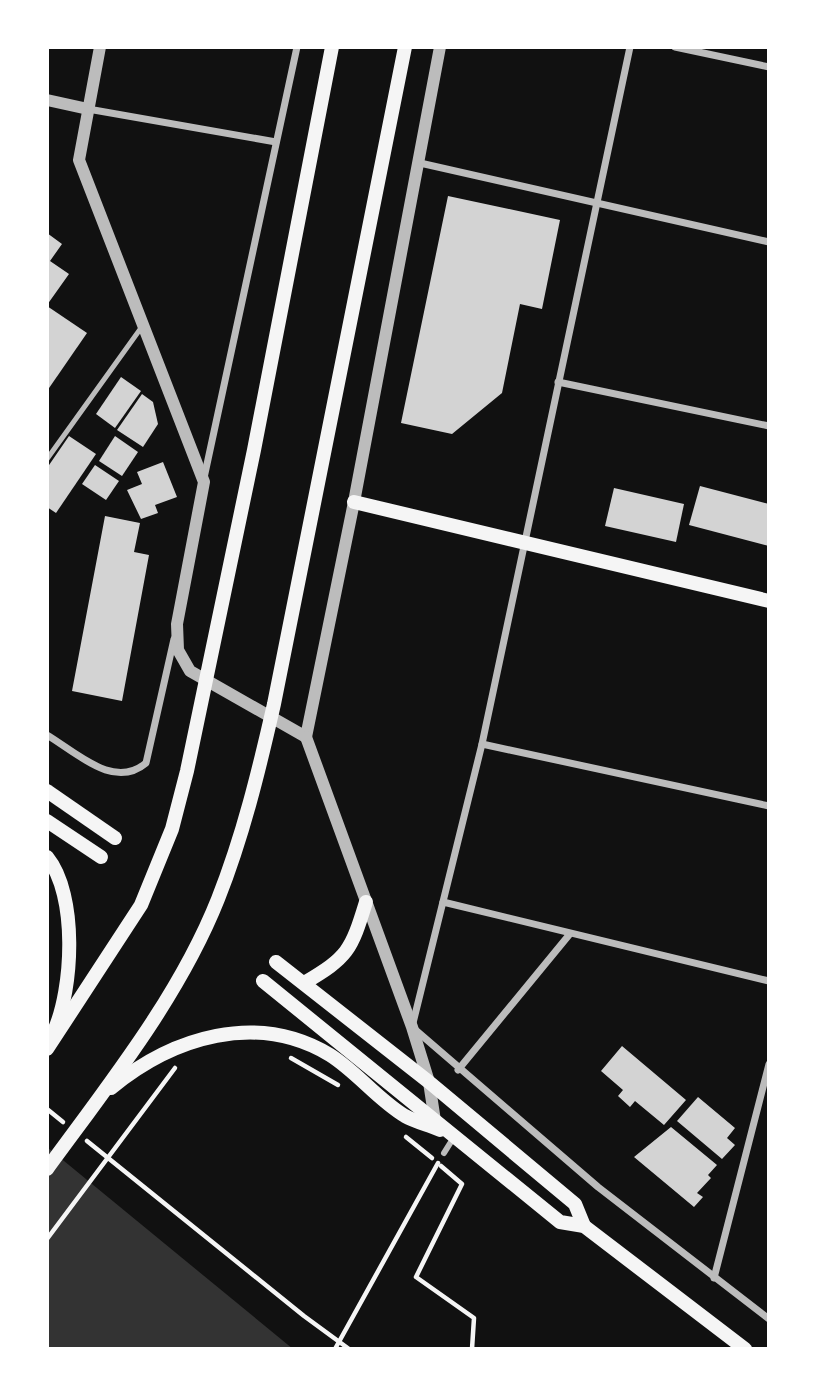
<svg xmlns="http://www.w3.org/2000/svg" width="816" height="1396" viewBox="0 0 816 1396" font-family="'Open Sans',sans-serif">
  <rect width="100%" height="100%" fill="#111"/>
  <polygon fill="#333" points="47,1147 293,1349 47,1349"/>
  <g fill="#d3d3d3">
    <polygon points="448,196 560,220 542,309 520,304 502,393 452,434 401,423"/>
    <polygon points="47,233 62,244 50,261 69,274 47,305"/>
    <polygon points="47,306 87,333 47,391"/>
    <polygon points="121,377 141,391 115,428 96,414"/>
    <polygon points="142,394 153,402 158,424 143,447 117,430"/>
    <polygon points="69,436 96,454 56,513 47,507 47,468"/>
    <polygon points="115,436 138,452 122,476 99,461"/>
    <polygon points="163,462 177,497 155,505 158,513 141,519 127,490 142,484 137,472"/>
    <polygon points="95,465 119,481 106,500 82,484"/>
    <polygon points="700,486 769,504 769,546 689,525"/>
    <polygon points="614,488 684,504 676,542 605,526"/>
    <polygon points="105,516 140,523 134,552 149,555 122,701 72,691"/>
    <polygon points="622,1046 686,1100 664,1125 635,1101 630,1107 618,1096 623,1090 601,1071"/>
    <polygon points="698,1097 735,1128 727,1138 735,1145 722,1159 677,1121"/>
    <polygon points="671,1127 717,1165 708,1175 711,1178 697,1193 703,1197 694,1207 634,1157"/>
  </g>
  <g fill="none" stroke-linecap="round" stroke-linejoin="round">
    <g stroke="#f5f5f5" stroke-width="4.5">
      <polyline points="291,1058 338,1085"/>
      <polyline points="47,1109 63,1122"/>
      <polyline points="406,1137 432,1158"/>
      <polyline points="87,1141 304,1316 349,1349"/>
      <polyline points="441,1166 462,1184 416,1277 474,1318 472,1349"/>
      <polyline points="47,1239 175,1068"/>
      <polyline points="335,1349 438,1163"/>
    </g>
    <polyline stroke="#bcbcbc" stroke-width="5" points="47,459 141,328"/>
    <polyline stroke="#bcbcbc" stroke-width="6" points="444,1153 454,1137"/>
    <g stroke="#bcbcbc" stroke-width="7">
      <polyline points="630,47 482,744 412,1027 598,1187 769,1319"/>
      <polyline points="675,47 769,67"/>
      <polyline points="88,109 276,142"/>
      <polyline points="420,163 769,242"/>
      <polyline points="558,382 769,426"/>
      <polyline points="204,478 297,47"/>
      <path d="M47,735C77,753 114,790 146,763L174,639"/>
      <polyline points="482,744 769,806"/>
      <polyline points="443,902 769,981"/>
      <polyline points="458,1070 569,935"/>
      <polyline points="714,1278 769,1064"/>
    </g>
    <g stroke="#bcbcbc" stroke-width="12">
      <polyline points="100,47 79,160 204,482 177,624 178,650 190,671 306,737 354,502 440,47"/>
      <polyline points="47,100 88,109"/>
      <polyline points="306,737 412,1027 429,1082 435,1121"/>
    </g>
    <g stroke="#f5f5f5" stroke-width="14">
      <polyline points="354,502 769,601"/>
      <polyline points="47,791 115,838"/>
      <polyline points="47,821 101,857"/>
      <path d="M47,857C78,895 73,989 54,1031"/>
      <polyline points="276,962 429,1082 575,1204 584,1226"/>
      <polyline points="263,981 560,1222 584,1226 745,1349"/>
      <path d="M304,983C348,957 351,951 366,902"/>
      <polyline points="47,1049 141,905 172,829 187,771 254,450 332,47"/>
      <path d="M111,1088C173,1037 257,1011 330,1055C357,1072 378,1100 405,1116C416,1122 429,1125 440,1130"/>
      <path d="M47,1169C109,1084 179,997 218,899C243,836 259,770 274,704L405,47"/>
    </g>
  </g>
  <rect width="816" height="1396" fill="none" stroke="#ffffff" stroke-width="98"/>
</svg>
